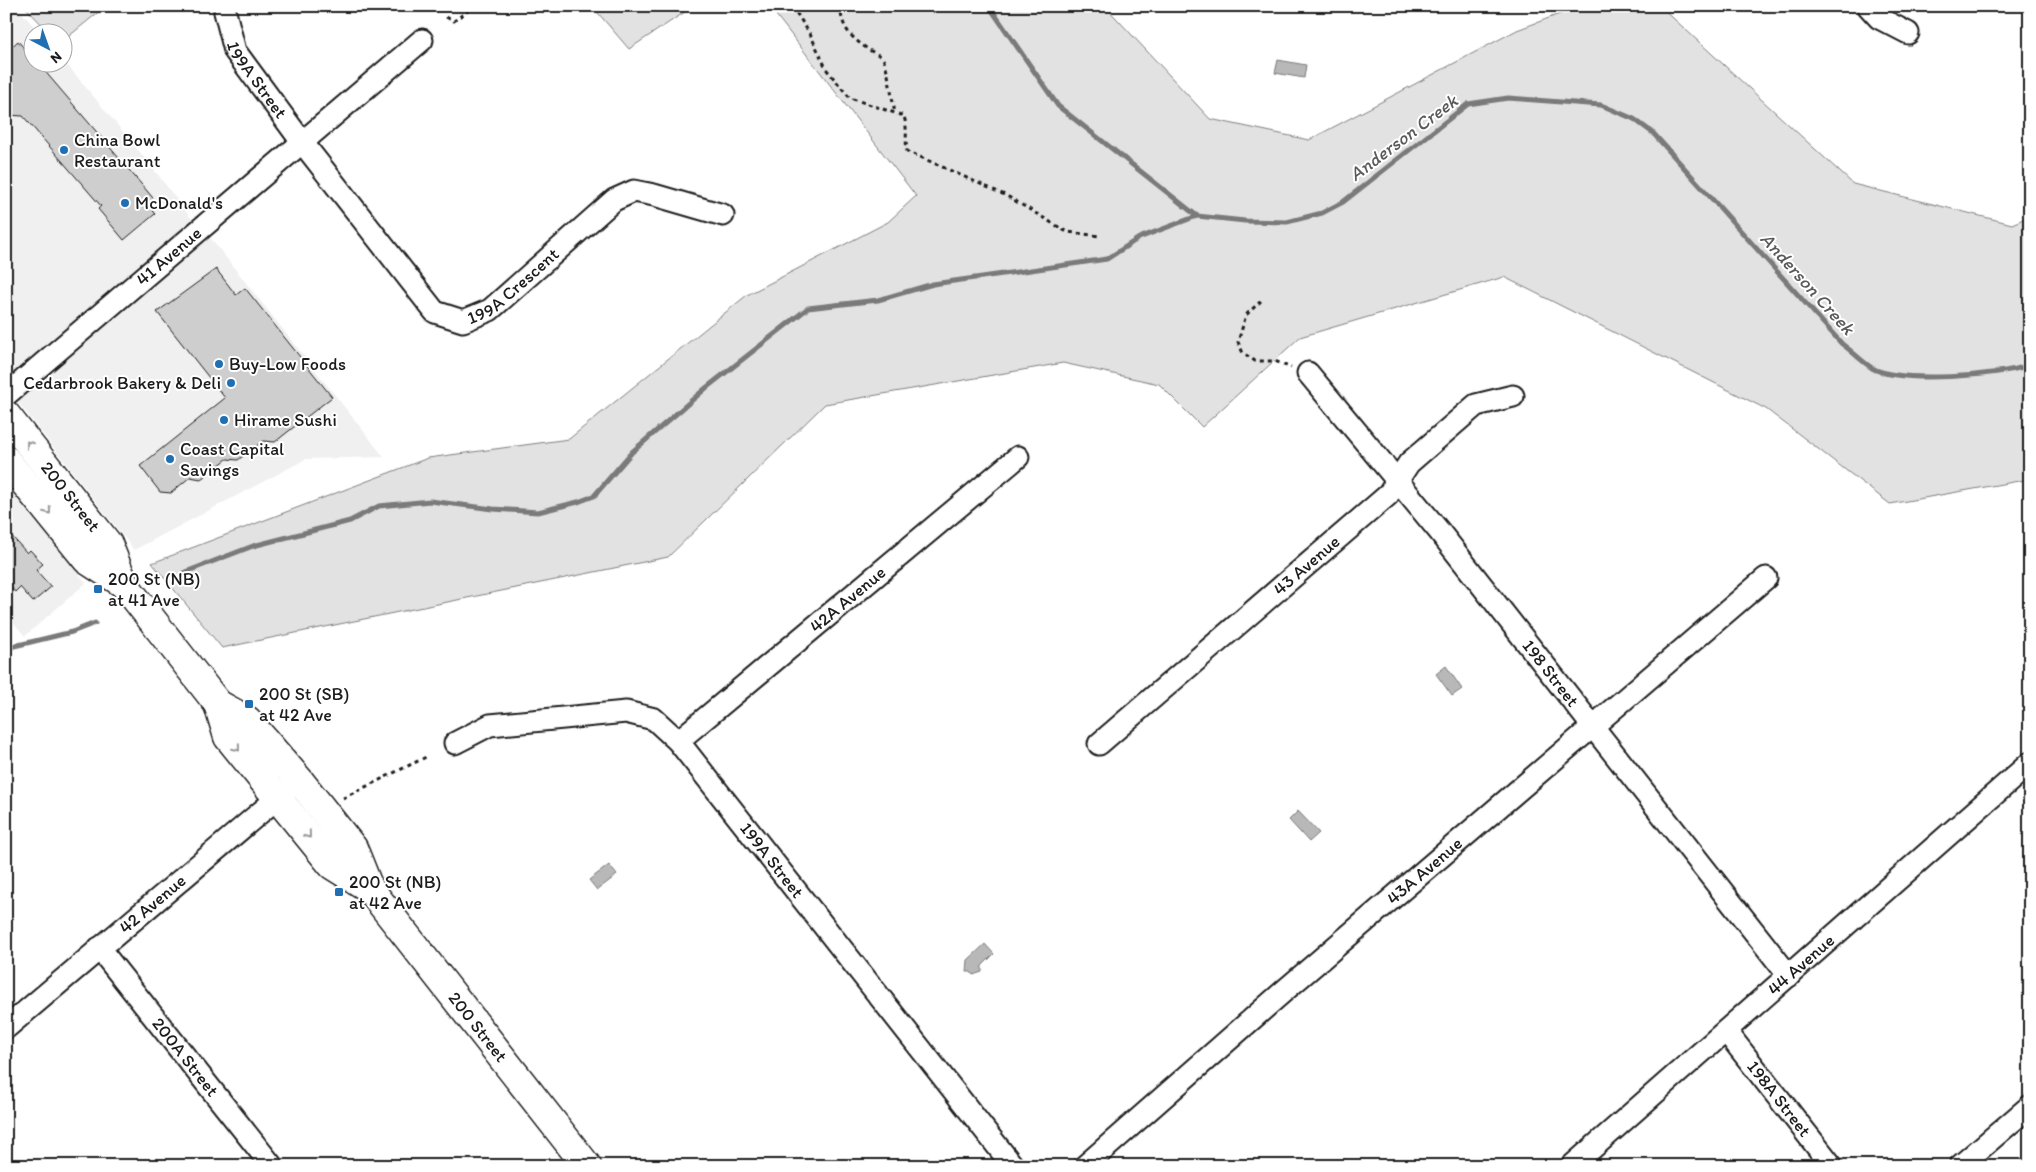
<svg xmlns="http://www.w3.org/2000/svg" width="2036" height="1172" viewBox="0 0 2036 1172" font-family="Itim,sans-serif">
  <rect width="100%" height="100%" fill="#fff"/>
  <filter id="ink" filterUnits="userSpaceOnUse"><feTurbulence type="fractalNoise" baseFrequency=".02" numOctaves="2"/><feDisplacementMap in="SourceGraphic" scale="10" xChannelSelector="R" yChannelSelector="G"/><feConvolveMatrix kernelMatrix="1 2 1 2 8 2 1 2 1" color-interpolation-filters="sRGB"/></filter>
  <g filter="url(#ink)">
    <g fill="#f0f0f0">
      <polygon points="6,6 16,6 39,32 32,32 32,62 62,62 63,60 149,163 190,217 213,241 384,457 306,459 134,550 6,387"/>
      <polygon points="12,493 86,583 25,636 6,614 6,499"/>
    </g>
    <g fill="#e2e2e2" stroke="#7f7f7f">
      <polygon points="24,6 106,6 63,41 62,32 49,32"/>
      <polygon points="592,6 694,6 629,49"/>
      <polygon points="769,6 1105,6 1210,119 1309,140 1517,30 1581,6 1660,6 1853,184 2012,224 2030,216 2030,479 1890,504 1766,409 1504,277 1300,337 1202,427 1159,384 1063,363 825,404 668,557 222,648 152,563 428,458 569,439 747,295 888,222 916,196"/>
    </g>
    <g fill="#b8b8b8" stroke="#7a7a7a">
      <polygon points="1278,60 1306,65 1304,78 1275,73"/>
      <polygon points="1446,666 1462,689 1452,696 1436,674"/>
      <polygon points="1298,811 1319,833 1309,842 1289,820"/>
      <polygon points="609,865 617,875 597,890 589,880"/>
      <polygon points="985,944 994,954 982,966 982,972 973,975 971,972 967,972 968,960"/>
    </g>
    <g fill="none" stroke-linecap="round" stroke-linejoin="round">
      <g stroke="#7a7a7a" stroke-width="5">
        <path d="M989,6L1058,106L1197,216L1245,221L1287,222L1322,213L1343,202L1468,104L1508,98L1601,105L1634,119L1653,133L1842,344C1852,351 1861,361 1872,368C1900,384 1999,376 2030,365"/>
        <polyline points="183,573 253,546 350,521 379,506 430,501 493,509 538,512 578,502 594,496 632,452 706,388 808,308 878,300 933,284 1107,259 1139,238 1197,216"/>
        <polyline points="6,648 72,632 95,623"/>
      </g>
    </g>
    <g fill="#cecece" stroke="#1c1c1c">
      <polygon points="18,41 32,58 32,62 37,62 159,205 152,211 155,214 124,240 98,209 101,206 23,116 6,115 6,52"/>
      <polygon points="216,269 236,295 245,288 332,397 275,442 263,441 238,460 227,459 201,479 190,477 171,493 160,492 140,466 225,398 157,312"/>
      <polygon points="6,530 27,553 30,550 43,564 36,570 51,587 33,602 20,587 15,592 6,582"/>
    </g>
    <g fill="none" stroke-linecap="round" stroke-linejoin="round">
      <g stroke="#1c1c1c" stroke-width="25">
        <g id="minor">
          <polyline points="1868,6 1879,18 1908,33"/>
          <path id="s1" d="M225,12L235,51L302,142L435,312L463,321L490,310L614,200L634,191L654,195L723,215"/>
          <path id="s2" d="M1308,373L1439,531L1789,976"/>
          <path id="s3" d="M6,395L422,40"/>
          <path id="s4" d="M678,741L1018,457"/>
          <path id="s5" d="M455,743L490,725L626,712L654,719L678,741L1013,1166"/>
          <path id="s6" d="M1099,744L1388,495L1409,463L1476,405L1513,396"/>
          <path id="s7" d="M99,948L272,1166"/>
          <path id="s8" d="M6,1028L288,789"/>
          <path id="s9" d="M1726,1031L1832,1166"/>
          <path id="s10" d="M1085,1166L1284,991L1766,578"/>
          <path id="s11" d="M1572,1166L2030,763"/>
          <polyline points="1960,1166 2030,1106"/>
        </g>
      </g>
      <g stroke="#1c1c1c" stroke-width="31">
        <g id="major">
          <path id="s12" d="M6,415L108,544L124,584L218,704L228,737L332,865L369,888"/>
          <polyline points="6,460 87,560 124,584"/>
          <path id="s13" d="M218,704L247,720L299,780L353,848L369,888L587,1166"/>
        </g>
      </g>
      <g stroke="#1c1c1c" stroke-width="3" stroke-dasharray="4 4" stroke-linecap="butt">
        <path d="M792,6L810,34L827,70L850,98L904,116C908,131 905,137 907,151L1007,196L1067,232L1100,236"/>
        <path d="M840,6C842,30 851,37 869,50C873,52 880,55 883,59C888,66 892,101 895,112"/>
        <polyline points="446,17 454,21 474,6"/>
        <polyline points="1261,301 1246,315 1238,342 1243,353 1255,361 1275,361 1291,368"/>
        <polyline points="343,798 426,757"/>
      </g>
      <use href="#minor" stroke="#fff" stroke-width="21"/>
      <use href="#major" stroke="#fff" stroke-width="28"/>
    </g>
    <defs><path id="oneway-chevron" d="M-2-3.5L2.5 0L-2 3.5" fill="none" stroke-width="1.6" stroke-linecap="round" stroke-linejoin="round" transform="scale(1.25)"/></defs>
    <g stroke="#999">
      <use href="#oneway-chevron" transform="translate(29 444) rotate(-128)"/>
      <use href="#oneway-chevron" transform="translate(48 511) rotate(51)"/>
      <use href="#oneway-chevron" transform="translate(237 748) rotate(51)"/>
      <use href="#oneway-chevron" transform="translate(308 835) rotate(51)"/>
    </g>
  </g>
  <g fill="#1f6fb2" stroke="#fff" stroke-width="2">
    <circle cx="64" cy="150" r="5"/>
    <circle cx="125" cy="203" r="5"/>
    <circle cx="219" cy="364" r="5"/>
    <circle cx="231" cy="383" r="5"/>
    <circle cx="224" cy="420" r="5"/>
    <circle cx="170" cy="459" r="5"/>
    <rect x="93" y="584" width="10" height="10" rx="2.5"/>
    <rect x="244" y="699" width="10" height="10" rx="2.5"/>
    <rect x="334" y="887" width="10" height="10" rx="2.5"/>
  </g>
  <g text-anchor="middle" stroke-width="4" stroke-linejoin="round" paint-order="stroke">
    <g font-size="18" fill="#1c1c1c" stroke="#fff">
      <text dy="6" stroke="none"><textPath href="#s1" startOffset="76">199A Street</textPath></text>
      <text dy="6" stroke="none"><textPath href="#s3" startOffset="214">41 Avenue</textPath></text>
      <text dy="6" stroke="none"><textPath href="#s1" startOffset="460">199A Crescent</textPath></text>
      <text dy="6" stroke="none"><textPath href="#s12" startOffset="104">200 Street</textPath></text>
      <text dy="6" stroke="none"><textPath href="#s6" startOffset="274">43 Avenue</textPath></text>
      <text dy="6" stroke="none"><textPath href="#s4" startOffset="221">42A Avenue</textPath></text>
      <text dy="6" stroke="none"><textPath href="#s2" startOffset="386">198 Street</textPath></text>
      <text dy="6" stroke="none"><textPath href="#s5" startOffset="389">199A Street</textPath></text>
      <text dy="6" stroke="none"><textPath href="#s10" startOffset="450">43A Avenue</textPath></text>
      <text dy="6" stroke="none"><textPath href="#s8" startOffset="192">42 Avenue</textPath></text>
      <text dy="6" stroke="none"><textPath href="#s11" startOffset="305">44 Avenue</textPath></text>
      <text dy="6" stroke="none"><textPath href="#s13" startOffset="419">200 Street</textPath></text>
      <text dy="6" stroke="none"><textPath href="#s7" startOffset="139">200A Street</textPath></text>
      <text dy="6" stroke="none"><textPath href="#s9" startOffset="86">198A Street</textPath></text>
    </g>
    <g font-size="18" fill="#1c1c1c" stroke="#fff" text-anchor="start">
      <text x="74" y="146">China Bowl<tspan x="74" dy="21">Restaurant</tspan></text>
      <text x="135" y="209">McDonald's</text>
      <text x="229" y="370">Buy-Low Foods</text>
      <text x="221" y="389" text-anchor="end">Cedarbrook Bakery &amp; Deli</text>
      <text x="234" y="426">Hirame Sushi</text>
      <text x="180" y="455">Coast Capital<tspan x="180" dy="21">Savings</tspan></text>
      <text x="108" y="585">200 St (NB)<tspan x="108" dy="21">at 41 Ave</tspan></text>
      <text x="259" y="700">200 St (SB)<tspan x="259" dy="21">at 42 Ave</tspan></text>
      <text x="349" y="888">200 St (NB)<tspan x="349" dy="21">at 42 Ave</tspan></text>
    </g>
    <g font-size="19" font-style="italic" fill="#5a5a5a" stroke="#fff">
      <text transform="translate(1403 137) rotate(-37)" y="7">Anderson Creek</text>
      <text transform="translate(1808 283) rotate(48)" y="7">Anderson Creek</text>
    </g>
  </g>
  <rect width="2036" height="1172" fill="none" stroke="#fff" stroke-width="25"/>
  <rect x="12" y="12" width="2011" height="1147" fill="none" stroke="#1c1c1c" stroke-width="2" filter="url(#ink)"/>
  <g transform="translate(48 48) rotate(139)"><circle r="24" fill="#ffffff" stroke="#a4a4a4"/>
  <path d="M0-4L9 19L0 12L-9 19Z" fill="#1f6fb2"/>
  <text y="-8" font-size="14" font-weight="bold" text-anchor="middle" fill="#1c1c1c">N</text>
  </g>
</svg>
